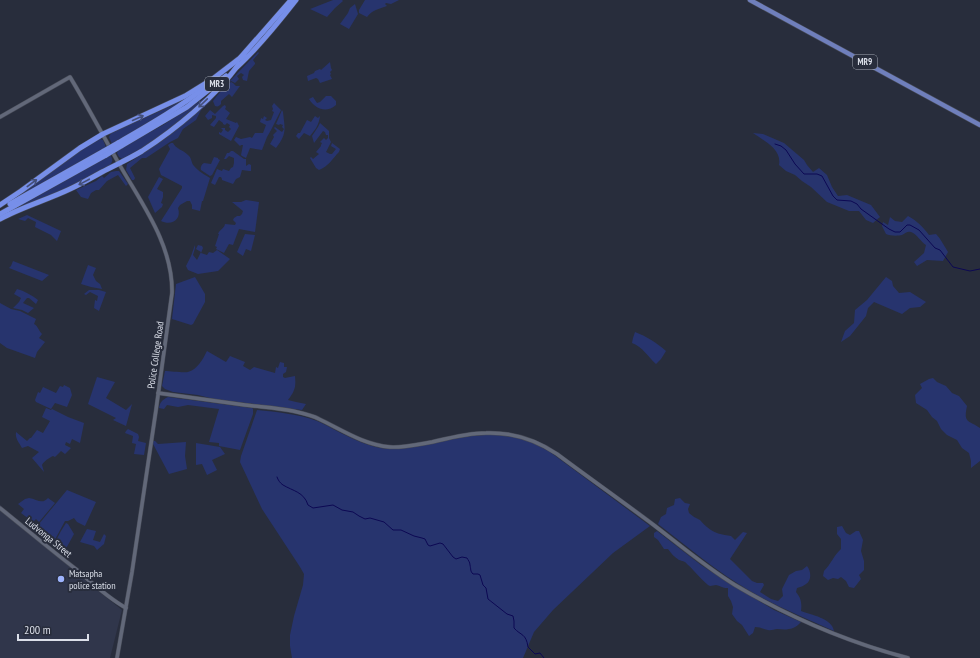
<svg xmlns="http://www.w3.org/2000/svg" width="980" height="658" viewBox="0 0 980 658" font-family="'PT Sans Narrow',sans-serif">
  <rect width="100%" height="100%" fill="#282d3c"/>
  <polygon fill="#30364b" points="0,505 86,581 122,610 110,658 0,658"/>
  <g fill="#27346e">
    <polygon points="333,0 342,0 343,1 335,8 327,17 310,9"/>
    <path d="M365,0H399L391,4L386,3L385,4L387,6C379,9 372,10 367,17L359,13V10Z"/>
    <polygon points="355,4 358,14 349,29 340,24 348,13 350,8"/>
    <polygon points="258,52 259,53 253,60 255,63 255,64 249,71 247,81 243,80 242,77 244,75 241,73 237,76 239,79 235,83 231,81 227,84"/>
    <polygon points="330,62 331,68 332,70 330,72 331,74 330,75 332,79 320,83 318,79 316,78 308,81 307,76 314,73 315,71 320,69 321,70"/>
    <path d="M231,82L233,83L236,86H240L232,97L229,94L221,101V104C219,106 218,107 215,106L213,101C218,94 224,87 231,82Z"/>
    <polygon points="200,90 173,108 112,144 109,137 111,133 171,106"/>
    <polygon points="220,90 211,101 201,110 196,120 183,129 178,138 170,142 146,158 142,158 130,168 135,178 134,180 132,180 126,170 127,164 166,138"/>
    <polygon points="209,95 169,130 149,144 124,159 122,159 119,157 117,153 119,149 163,125"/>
    <path d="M326,96H331L336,101V105C327,113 316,110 309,99L313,97L317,103L320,102Z"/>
    <polygon points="274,103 281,110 271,130 267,137 262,150 250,148 246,158 242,156 241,155 243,145 241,145 240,146 234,140 236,137 241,139 250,137 252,138 255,133 263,133 266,125 260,122 261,118 263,119 264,116 267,118 265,120 267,121 271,120 274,112 272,111 273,109 272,106"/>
    <polygon points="225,105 226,107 225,109 230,113 226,119 236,123 237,122 239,126 231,141 219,134 219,132 221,133 223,130 221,128 225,128 225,130 228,132 231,129 229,127 230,125 227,123 225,125 223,124 223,123 219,120 214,127 210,125 216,118 216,116 212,115 212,118 208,120 205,116 210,110 215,114 223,106"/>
    <path d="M282,110L283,112C285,130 287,134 276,148L270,144L274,137L273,135L277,131L274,128L275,127L282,132L284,129L282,127L283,125L280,124L279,125L276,124Z"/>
    <path d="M315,116L318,118L320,116C319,125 315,130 310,136L304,133L299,139L296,136L298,133H300L307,120L311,122Z"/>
    <path d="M320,123L329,131V138L331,142L326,152L330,154H332L336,149L331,146L332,143L340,149L339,152C333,158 328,167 319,170L316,168L310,158L311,157L313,159L319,154L316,152L321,146V145L322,143L320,142L324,138L326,140L328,138V135H326L325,132L323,131L314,143L312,136L318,127Z"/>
    <path d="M753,133L763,134L784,143L804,160L807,165L813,172L819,168L827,175L832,187L838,196L847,195L871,205L880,217L873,223L866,220L859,211H849L827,202L811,187L802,181L795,175L786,171L779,165C782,149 764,141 753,133Z"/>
    <polygon points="100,139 103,140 106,147 10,202 10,201 77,152"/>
    <path d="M171,143H173C176,149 183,150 188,155C192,158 191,163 194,166C198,171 205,175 210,178L203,201H202L200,211L192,209V205L190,201H187L180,205L178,208C182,220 171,226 161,221L182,188V186L161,175L159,169L170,149L168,145Z"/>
    <polygon points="231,151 233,151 244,159 246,159 246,166 249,164 251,165 251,171 249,171 242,170 240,177 236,179 233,184 222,180 222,179 221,177 219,177 215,185 211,183 217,169 222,171 223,169 229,171 231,168 233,167 234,163 234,158 229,156 226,159 224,159 227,153 229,153"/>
    <path d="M110,155C113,159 113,161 110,165L81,183L13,210Z"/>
    <path d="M214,157L218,158V159L220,160L212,175L210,176L201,170C200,167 202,164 204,163L211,164Z"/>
    <polygon points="116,171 119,171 128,184 126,186 118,175 107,181 99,190 96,190 91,193 88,199 81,197 76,190 96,181 102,176 104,178 111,172"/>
    <polygon points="159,177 163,179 157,189 163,192 163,197 161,203 163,204 162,207 155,213 148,197"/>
    <path d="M246,200L259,202L255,232L239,229L233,245L229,244L224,253L216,249L217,247L215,246L219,234H218C220,229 224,229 225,224L235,225L236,223L233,220L234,218L237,216H240L242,214L243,211L232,202H241Z"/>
    <polygon points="27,215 61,231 57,241 51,235 35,227 36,222 28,218 25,221 18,219"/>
    <path d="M908,216C916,220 923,227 929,235L936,234C941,239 944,246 948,252L943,261L927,260L917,266L914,262L924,253L926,245C921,242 917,234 911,232C907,231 906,233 902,235C898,236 890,236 886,234L882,226L883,222L888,225L890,217L895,221L902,222Z"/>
    <polygon points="245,234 255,235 251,251 246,249 243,256 237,252"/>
    <polygon points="195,245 195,248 193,255 197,260 201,252 196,249 198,245 202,246 203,248 201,253 207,255 209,252 213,253 217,250 230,259 218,271 198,274 188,270 186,266 191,256"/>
    <polygon points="13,261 49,275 42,281 9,268 11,266"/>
    <polygon points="88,265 96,268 93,275 96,281 100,284 102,289 91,287 81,284"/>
    <polygon points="195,277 205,294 205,302 193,324 191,325 172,319 176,284"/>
    <polygon points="886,277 892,281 893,286 899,293 910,292 926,302 920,307 910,308 902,314 874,302 868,308 866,316 850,336 841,342 845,331 854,323 855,310 867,300"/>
    <path d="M17,289C24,291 32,295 38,300L36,304L29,298H27L23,303L34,308L28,313L22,310L13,308L19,302L21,298L14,294Z"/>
    <polygon points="89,290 99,290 106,292 99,311 94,308 95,300 97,301 98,296 90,292 86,295 84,294"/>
    <path d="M0,303L11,309L20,311L36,319L34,324C38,326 38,330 42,334L39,338L45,342L37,352L35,358L7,348L0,343Z"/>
    <path d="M635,332C646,336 657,343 666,351L661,359L656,364C648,357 643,347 632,343L633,338Z"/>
    <path d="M207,351L226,362L230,356L245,362L243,366L250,370L254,367L275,373L276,367L278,368L280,362L284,363V367H287L286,372L283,374V377L285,378L295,376C296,387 295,391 288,400L296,402L306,404L302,410L214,399L198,395L173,392L165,389L162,386L165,371C171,371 183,373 188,372C197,370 203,359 207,351Z"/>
    <polygon points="97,377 115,382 106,398 126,410 132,404 126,426 113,420 116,418 88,404"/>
    <path d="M933,378L937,382L946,386L952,393L959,396L967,406C963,424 969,420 980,428V461L971,468V461L969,453L962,448L957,440L947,435L941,429L937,421L932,417L927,410L916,403L915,395L922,388L920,384L929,379Z"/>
    <polygon points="64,385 70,388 72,395 67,407 55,403 51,409 36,402 35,400 38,392 40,393 43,387 56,393 60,386 63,387"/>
    <path d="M168,397L252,408L253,409V414L240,450L219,446V443L209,442L219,409L188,405L178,407L167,405L164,409L159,408C160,402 162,400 168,397Z"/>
    <path d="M46,408L51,410L52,409L68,417L84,423L80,443L72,439L70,444L66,442L65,445L71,448L65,454L61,451L55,457L53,456C49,458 44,461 42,465L44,472L32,458L39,452L28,446L22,448C19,442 15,439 16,432L27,441L30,438H31L37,430L43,433L50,421L42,417Z"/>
    <path d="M257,410C277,412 298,414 317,421C322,423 328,426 333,429C351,438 369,448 390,449C404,449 418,445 432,443C462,437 493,430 522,439C532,442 541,447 550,452L650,526L613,553L553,610L534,632L523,658H292L290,646V635L294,616L303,585L304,574L300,567L262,509L240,462L241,456Z"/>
    <polygon points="128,429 138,434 139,437 138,441 146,443 144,455 134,454 136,444 132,443 133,436 125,433 126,431"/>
    <polygon points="152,441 155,441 158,444 186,442 185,456 187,469 169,474 152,442"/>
    <polygon points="196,443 220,447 225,454 212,460 217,470 207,475 202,464 196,465"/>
    <polygon points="67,490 96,502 85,526 77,522 74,518 68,521 65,521 52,545 34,530"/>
    <path d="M29,498C37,499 42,505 48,498L55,503L39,522L36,519L33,522L21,513L24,509L18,504L25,499Z"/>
    <path d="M680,498L685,503L690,504L688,509L689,513C692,516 696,518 700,520C702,522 704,525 707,527C713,533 723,535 731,536L735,540L743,532L747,533L730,559L752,581L757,583H763L764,585L760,592L771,599L778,601L783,596L782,589L789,575L796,571L802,570L807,566C811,571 812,580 806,584C804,586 800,587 797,588L796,592C801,598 802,603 801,611C811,615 832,618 834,631C806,618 777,607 750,591C717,572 688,547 658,524L661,517L666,514L667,508L674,505L675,499Z"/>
    <polygon points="66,523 68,524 74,534 63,554 53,546 61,531"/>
    <path d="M842,526L846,533L850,535L856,531H859L863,540L861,551L864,561V570L859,575L861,579L854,588L849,587L846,581L841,577L838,579L833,578L828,580L823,576L824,571C831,564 834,555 841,549V539L837,534V527Z"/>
    <polygon points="87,529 96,531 93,540 100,542 104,534 106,536 104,544 97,550 94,546 80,542"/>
    <path d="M657,531L701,565L727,582L774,610L801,622C794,630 787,630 777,629C774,629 771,631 768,630C763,629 760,627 755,627L753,633L749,636L742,625L737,621L732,614L733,607L731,601L728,596V588C721,588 722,586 716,585C714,585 712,586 710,586C705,584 692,568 687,564C685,561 682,561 679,560C674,557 671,553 668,549H664L658,540L654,537V533Z"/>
  </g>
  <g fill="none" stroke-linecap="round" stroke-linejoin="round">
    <g stroke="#0c0853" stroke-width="1">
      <polyline points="775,144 781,146 786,150 795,164 804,174 817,174 822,176 833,196 837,200 851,201 857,204 861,209 889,229 895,232 900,232 907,225 910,225 919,230 935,248 940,250 953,267 970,271 980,269"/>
      <path d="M277,477C278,480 280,483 283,485C293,491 304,492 308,505L313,508L333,505L342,510L353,512L359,516L365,519L370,518L384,522L393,530H401L414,536L422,538L425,539L428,545L430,546L440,543L443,544L453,557L456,559L462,557L467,558C468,560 470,562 470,565C471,569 470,571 473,574H478L480,575L483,585L486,588L488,599L507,614L513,616L514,621V628C521,636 526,633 528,647L535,654L540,653L544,658"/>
    </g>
    <g stroke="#464a56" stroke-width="4.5">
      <g id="minor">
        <path d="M0,117L70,77C87,105 102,134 118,162C141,203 173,244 172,293L156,410L132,572L117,658"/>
        <path d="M158,393C187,397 216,401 245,405C261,407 278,408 293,411C302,413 312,415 319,419C342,430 364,445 390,447C401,448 420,444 432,442C449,438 468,433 486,433C511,432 536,440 557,454C589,478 622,501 655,526C681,546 707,568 735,585C789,617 847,642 908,658"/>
        <path d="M0,508C26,529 51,550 77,570C93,584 108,598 126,608"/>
      </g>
    </g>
    <g stroke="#464a56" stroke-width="5.5">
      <polyline id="major" points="750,0 980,125"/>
    </g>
    <g stroke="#464a56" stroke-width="6">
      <g id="highway">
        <polyline points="241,57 291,0"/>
        <path d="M237,67C259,47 278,23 296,0"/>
        <path d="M118,143C149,125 179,108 208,85"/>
        <polyline points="121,146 187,107 226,76"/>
        <polyline points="10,204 104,151"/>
        <polyline points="0,205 21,191 80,148 103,134 185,96 214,78 244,55"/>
        <polyline points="0,214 106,155"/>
        <path d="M0,219C22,207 47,200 70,189C81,184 91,178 102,172C115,165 129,159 142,151C176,129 215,97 239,64"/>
      </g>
    </g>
    <use href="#minor" stroke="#626879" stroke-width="3.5"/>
    <use href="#major" stroke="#6f7fbc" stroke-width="4.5"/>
    <use href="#highway" stroke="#778fe9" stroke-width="5"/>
    <g stroke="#464a56" stroke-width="6" stroke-linecap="butt">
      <g id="highway-bridge">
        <polyline points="104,151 118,143"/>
        <polyline points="106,155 121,146"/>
      </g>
    </g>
    <use href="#highway-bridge" stroke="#778fe9" stroke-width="5"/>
  </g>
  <defs><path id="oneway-shaft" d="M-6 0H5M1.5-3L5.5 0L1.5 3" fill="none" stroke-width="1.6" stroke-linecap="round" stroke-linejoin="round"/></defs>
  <g stroke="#444f79">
    <use href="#oneway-shaft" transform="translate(203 103) rotate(136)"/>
    <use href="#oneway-shaft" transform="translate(138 118) rotate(-24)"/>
    <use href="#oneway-shaft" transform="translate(84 182) rotate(152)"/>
    <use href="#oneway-shaft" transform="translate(32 183) rotate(-37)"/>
  </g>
  <circle fill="#9eb4fd" stroke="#282d3c" stroke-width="1.5" cx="61" cy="579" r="4"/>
  <g text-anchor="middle" stroke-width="4" stroke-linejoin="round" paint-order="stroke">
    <g fill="#282d3c" stroke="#a5aab5" stroke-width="1">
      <rect x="853" y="55" width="24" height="14" rx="3"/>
      <rect x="205" y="77" width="24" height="14" rx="3"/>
    </g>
    <g font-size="9" font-weight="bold" fill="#dbdfe9">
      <text x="865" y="65">MR9</text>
      <text x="217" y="87">MR3</text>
    </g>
    <g font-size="10" fill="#dbdfe9" stroke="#282d3c">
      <text transform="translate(155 355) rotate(-82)" y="4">Police College Road</text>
      <text transform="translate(49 537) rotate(39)" y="4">Ludvonga Street</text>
    </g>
    <g font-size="10" fill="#dbdfe9" stroke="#282d3c" text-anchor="start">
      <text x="69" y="577">Matsapha<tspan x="69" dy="12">police station</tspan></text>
    </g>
  </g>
  <path d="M18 634v6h70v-6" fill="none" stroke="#dbdfe9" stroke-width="2"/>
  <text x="24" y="634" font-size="12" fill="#dbdfe9" stroke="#282d3c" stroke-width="3" paint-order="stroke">200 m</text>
</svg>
